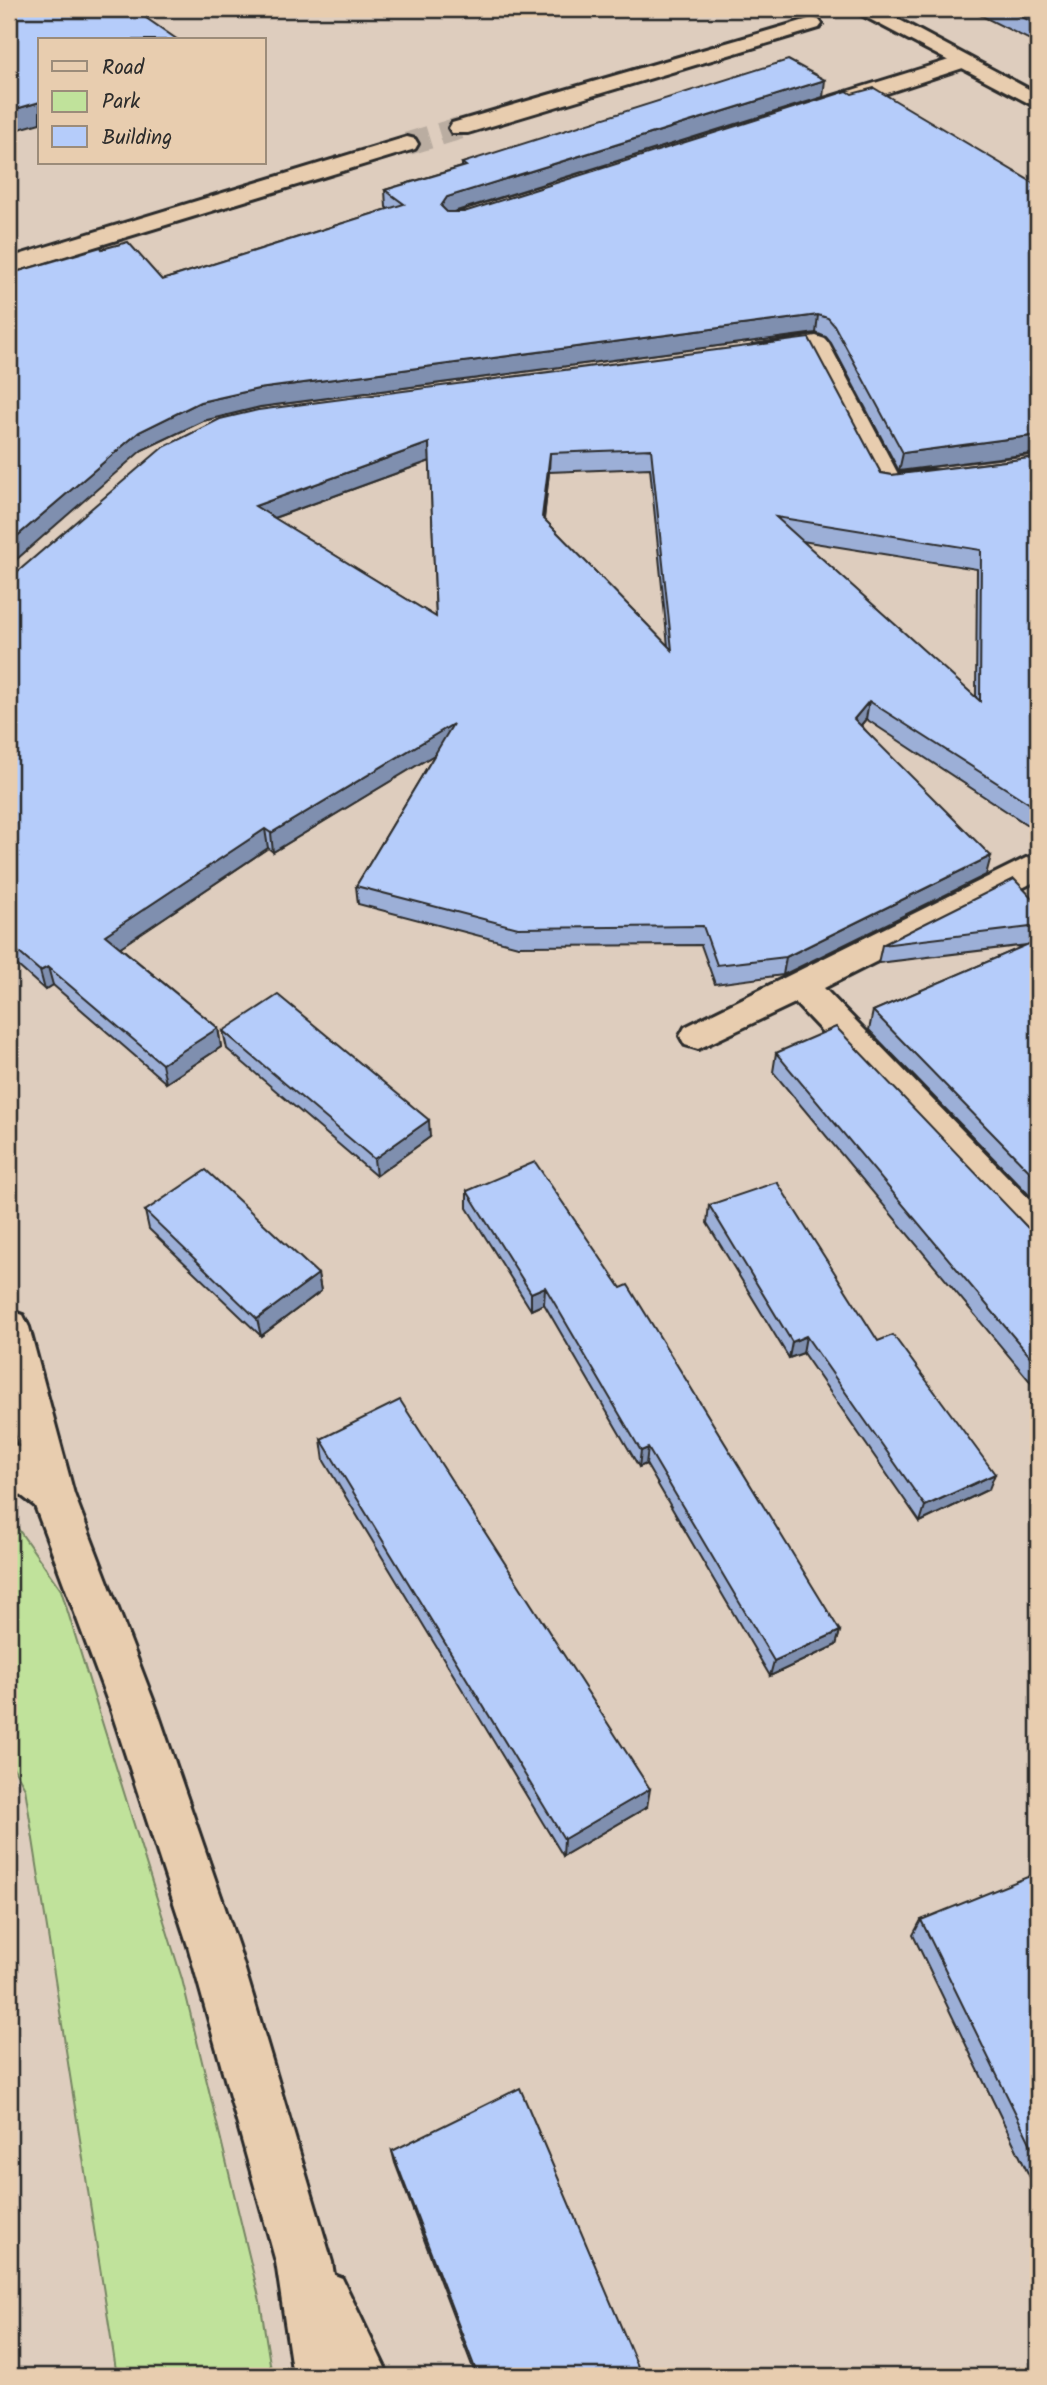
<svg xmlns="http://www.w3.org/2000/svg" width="1047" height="2385" viewBox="0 0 1047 2385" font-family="Kalam,sans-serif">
  <rect width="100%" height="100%" fill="#decdbe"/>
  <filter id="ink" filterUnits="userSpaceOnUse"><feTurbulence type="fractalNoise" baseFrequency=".0143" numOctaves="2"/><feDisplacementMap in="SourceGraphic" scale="14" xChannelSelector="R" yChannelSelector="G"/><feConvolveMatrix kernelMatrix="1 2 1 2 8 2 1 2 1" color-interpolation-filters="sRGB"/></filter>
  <g filter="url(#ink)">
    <polygon fill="#c0e29b" stroke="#768663" stroke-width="2" points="9,1516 61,1590 182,1979 260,2301 272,2376 117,2376 25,1788 9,1760"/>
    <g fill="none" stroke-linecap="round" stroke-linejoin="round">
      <polyline stroke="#baada1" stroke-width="23" stroke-dasharray="23 11" stroke-linecap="butt" points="407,144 460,128"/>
      <g stroke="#2b2b2b" stroke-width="6">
        <polygon id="lane" points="322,2270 342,2278 389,2376 331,2376 294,2298 302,2278"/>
      </g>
      <g stroke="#2b2b2b" stroke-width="6">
        <g id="street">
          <polygon points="962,56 969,58 972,62 969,66 836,110 820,110 817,105 820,100"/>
          <polygon points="816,336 825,339 829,344 898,474 929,470 939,472 943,478 939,484 889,491 879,489 808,353 762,359 753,356 749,351 753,346"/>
          <polygon points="1038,855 1038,880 824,988 1038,1208 1038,1249 1024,1244 795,1003 698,1049 685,1045 680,1036 685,1027 1026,858"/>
          <polygon points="9,1310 23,1315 29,1327 74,1494 157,1710 238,1946 332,2262 350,2376 293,2376 276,2262 188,1946 111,1710 35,1506 9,1486 9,1443 19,1447 9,1407"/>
        </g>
      </g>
      <g stroke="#2b2b2b" stroke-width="6">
        <g id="secondary">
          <polygon points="855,9 879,9 1038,94 1038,108 858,13"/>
          <polygon points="812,18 819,20 822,24 819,28 468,133 452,133 449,128 452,123"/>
          <polygon points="407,137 415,139 418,144 415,149 9,273 9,258"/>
        </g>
      </g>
      <use href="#lane" fill="#e8cdaf" fill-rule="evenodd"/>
      <use href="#street" fill="#e8cdaf" fill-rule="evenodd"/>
      <use href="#secondary" fill="#e8cdaf" fill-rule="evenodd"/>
    </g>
    <g fill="#9cafd7" stroke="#2b2b2b" stroke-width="2" fill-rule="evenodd">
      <polygon points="968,9 1038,9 1038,44"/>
      <polygon points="823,97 456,212 1038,185 1038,454 899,471 831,343 826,337 816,333 260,407 203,421 142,450 102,249 162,280 388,209 386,207 385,190 462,167 462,163"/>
      <path d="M258,410L881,473L892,475L1038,457V832L866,719L861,725L986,875L783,975L715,984L701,945L518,946L358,904L356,886L435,754L273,852L268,848L120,947L218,1028L221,1047L166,1083L53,985L45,990L9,958V575L16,573ZM430,461L436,617L274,518ZM650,468L668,646L544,519L549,472ZM802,541L977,569L976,698Z"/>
      <polygon points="1038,904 1038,1204 869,1030 873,1011 1027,945 878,963 882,945"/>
      <polygon points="223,1031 430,1137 376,1176 227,1049"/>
      <polygon points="776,1053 1028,1228 1038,1231 1038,1391 773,1072"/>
      <polygon points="467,1191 840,1631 836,1645 770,1676 646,1464 639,1467 544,1304 531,1310 467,1208"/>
      <polygon points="709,1205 878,1341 989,1489 920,1522 803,1353 789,1358 707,1223"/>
      <polygon points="145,1211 318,1274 321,1291 261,1336 149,1229"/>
      <polygon points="321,1439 647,1807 563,1856 324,1461"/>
      <polygon points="1038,1891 1038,2194 913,1935 921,1920"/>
      <polygon points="392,2151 642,2376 476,2376 395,2163"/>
    </g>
    <g fill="#7f8faf" stroke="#2b2b2b" stroke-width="2">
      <polygon points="825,80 823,97 447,214 441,206 447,197"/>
      <polygon points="40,102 40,123 9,132 9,111"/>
      <polygon points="818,315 816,333 260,407 203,421 142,450 9,566 9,543 139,432 200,402 258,389"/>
      <polygon points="1038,435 1038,453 899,471 903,453"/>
      <polygon points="429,443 430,461 257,524 255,506"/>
      <polygon points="550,453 549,472 542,536 542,517"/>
      <polygon points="869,701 866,719 851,737 854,719"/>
      <polygon points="453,724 454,743 273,852 271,833"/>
      <polygon points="265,829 268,848 110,954 105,935"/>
      <polygon points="991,856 986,875 783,975 786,957"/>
      <polygon points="48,967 53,985 45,990 40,971"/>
      <polygon points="218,1028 221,1047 166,1083 162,1064"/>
      <polygon points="429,1120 430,1137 376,1176 374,1159"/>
      <polygon points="318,1274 321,1291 261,1336 257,1319"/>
      <polygon points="545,1287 544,1304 531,1310 531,1293"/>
      <polygon points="806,1336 803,1353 789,1358 792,1342"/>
      <polygon points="648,1448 646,1464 639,1467 641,1451"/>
      <polygon points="995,1474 989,1489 920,1522 925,1506"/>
      <polygon points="840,1631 836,1645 770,1676 774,1661"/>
      <polygon points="650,1789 647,1807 563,1856 564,1839"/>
    </g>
    <g fill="#b5ccfa" stroke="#2b2b2b" stroke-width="2" fill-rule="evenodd">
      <polygon points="9,9 133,9 178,40 40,40 40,102 9,111"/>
      <polygon points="1006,9 1038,9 1038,25"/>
      <polygon points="788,60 825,80 447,197 441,206 447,212 464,212 847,91 852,94 874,88 1037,185 1038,185 1038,435 903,453 834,325 828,318 818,315 258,389 200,402 139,432 9,543 9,274 101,247 102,249 128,242 162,280 404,204 385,190 466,166 462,163"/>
      <path d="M809,338L881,473L892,475L1038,457V809L869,701L854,719L991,856L786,957L717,965L703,926L518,928L356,886L453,724L271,833L265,829L105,935L218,1028L162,1064L48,967L40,971L9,944V575L16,573L162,448L220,419L258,410ZM429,443L436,617L255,506ZM651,449L672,650L542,517L550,453ZM776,517L981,550L980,701Z"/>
      <polygon points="1014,879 1038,904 1038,926 882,945"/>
      <polygon points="1038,940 1038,1180 873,1011"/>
      <polygon points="278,995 429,1120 374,1159 223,1031"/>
      <polygon points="836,1027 1028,1228 1038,1231 1038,1366 776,1053"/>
      <polygon points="535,1162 621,1288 628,1285 840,1631 774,1661 648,1448 641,1451 545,1287 531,1293 467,1191"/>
      <polygon points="206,1170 318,1274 257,1319 145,1211"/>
      <polygon points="777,1182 878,1341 893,1335 995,1474 925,1506 806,1336 792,1342 709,1205"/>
      <polygon points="400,1400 650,1789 564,1839 321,1439"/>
      <polygon points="1030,1876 1038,1891 1038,2159 921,1920"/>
      <polygon points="520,2088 642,2376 478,2376 392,2151"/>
    </g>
  </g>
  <rect width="1047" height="2385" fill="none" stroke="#e8cdaf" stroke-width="35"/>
  <rect x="18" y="18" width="1012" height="2350" fill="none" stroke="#2b2b2b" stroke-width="2.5" filter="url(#ink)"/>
  <rect x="38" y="38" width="228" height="126" fill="#e8cdaf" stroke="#9c8c7a" stroke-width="2"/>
  <rect x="52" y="61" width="35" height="10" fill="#e8cdaf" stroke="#9c8c7a" stroke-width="2"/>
  <text x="102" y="74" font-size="21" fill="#2b2b2b">Road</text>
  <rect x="52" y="91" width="35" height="21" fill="#c0e29b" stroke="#9c8c7a" stroke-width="2"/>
  <text x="102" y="108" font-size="21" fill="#2b2b2b">Park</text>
  <rect x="52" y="126" width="35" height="21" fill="#b5ccfa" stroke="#9c8c7a" stroke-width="2"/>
  <text x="102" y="144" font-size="21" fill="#2b2b2b">Building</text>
</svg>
